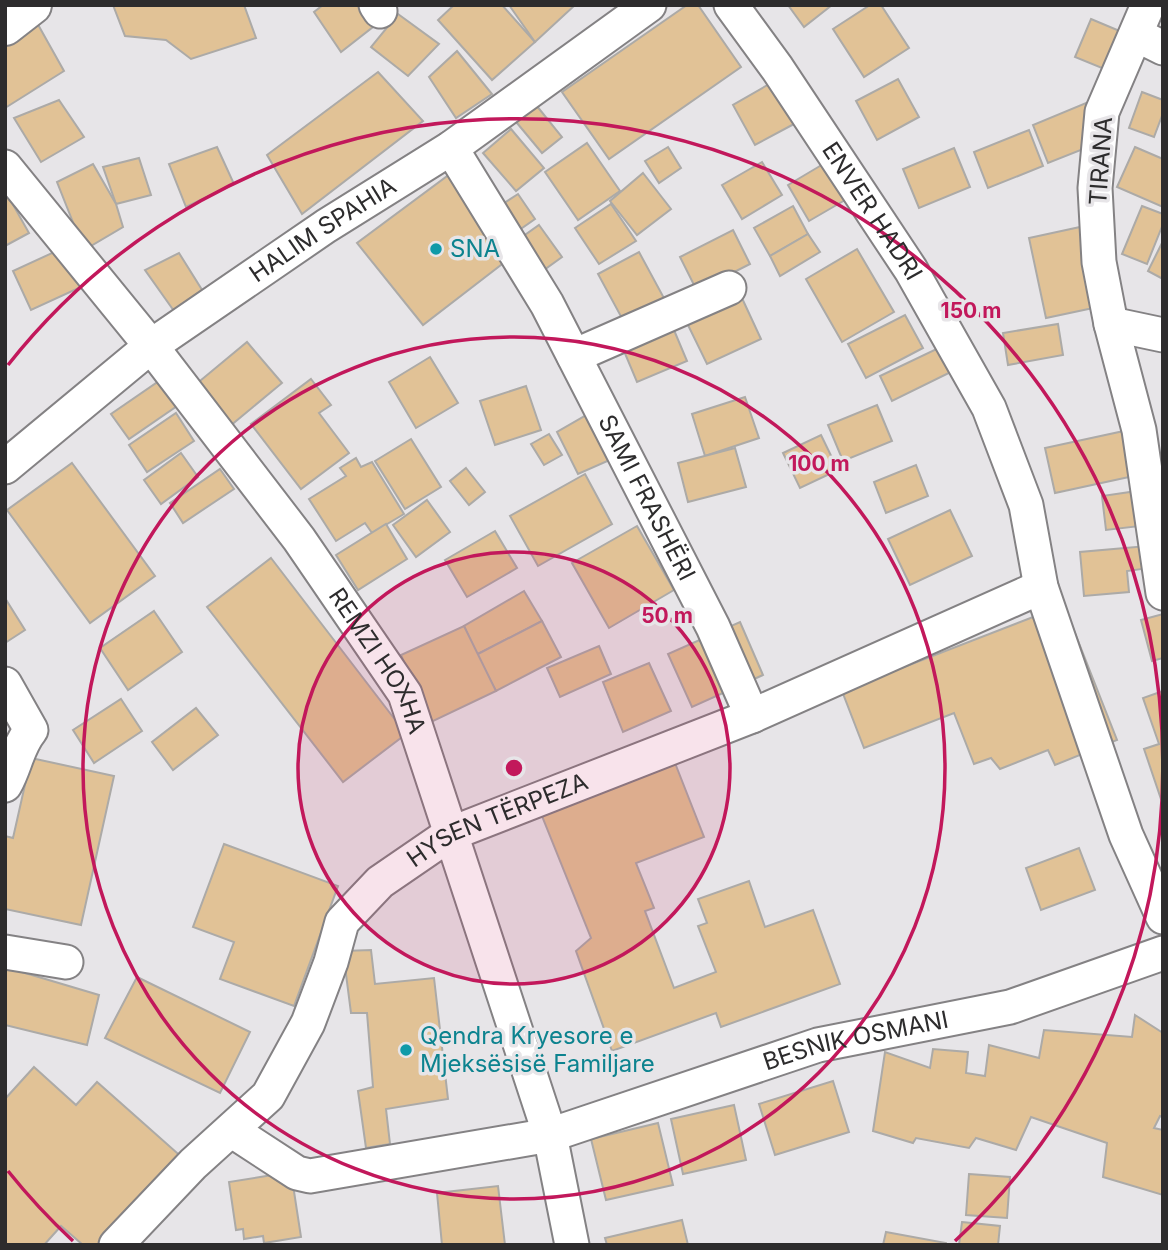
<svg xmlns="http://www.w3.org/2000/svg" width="1168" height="1250" viewBox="0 0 1168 1250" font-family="Inter,sans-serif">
  <rect width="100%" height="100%" fill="#e7e5e8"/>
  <g fill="#e1c296" stroke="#acaaa7" stroke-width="2">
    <polygon points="113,5 244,5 256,38 191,59 166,40 125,36"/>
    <polygon points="323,5 362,5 378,23 341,52 314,12"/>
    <polygon points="454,5 502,5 535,42 492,80 438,20"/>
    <polygon points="509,5 575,5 535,42"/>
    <polygon points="687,5 698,5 741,67 609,159 562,92"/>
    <polygon points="788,5 832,5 804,27"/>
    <polygon points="870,5 881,5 909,48 864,77 833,29"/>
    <polygon points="398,14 439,44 408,76 371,47"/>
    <polygon points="1091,19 1134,37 1119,75 1075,57"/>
    <polygon points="36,21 64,71 5,108 5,44"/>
    <polygon points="457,51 492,94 456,118 429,77"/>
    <polygon points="378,72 423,121 302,214 267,155"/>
    <polygon points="898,79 919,117 877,140 856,101"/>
    <polygon points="771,83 794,124 755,145 733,105"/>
    <polygon points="1142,92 1163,100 1163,113 1154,137 1129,128"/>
    <polygon points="59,100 84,137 41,162 14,118"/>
    <polygon points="532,100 562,137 542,153 512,117"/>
    <polygon points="1086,103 1101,142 1048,163 1033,125"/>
    <polygon points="511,129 544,168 516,191 483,153"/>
    <polygon points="1029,130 1043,166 988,188 974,152"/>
    <polygon points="587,143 620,191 578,220 545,172"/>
    <polygon points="217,147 234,184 186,207 169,164"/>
    <polygon points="668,147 681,168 659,183 645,161"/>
    <polygon points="1135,147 1163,159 1163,207 1117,187"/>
    <polygon points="954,148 970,187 919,208 903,169"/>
    <polygon points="139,158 151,195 116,204 103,167"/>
    <polygon points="830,160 852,196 809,221 788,185"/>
    <polygon points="762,162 782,195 742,219 722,185"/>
    <polygon points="93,164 116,204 123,227 84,250 57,182"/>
    <polygon points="454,171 514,255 423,325 357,243"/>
    <polygon points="643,173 671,209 637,235 610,201"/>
    <polygon points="7,194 29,233 5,246 5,196"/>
    <polygon points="518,194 535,219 512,235 495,209"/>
    <polygon points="611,204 636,241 599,264 575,228"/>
    <polygon points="793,206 808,234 770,256 754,228"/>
    <polygon points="1142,206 1163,214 1163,224 1147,264 1122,254"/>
    <polygon points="539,225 562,257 537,275 515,242"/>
    <polygon points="1080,227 1098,307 1046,318 1029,238"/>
    <polygon points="733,230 750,264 697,291 680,257"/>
    <polygon points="808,234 820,252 780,276 770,256"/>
    <polygon points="1163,241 1163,279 1148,271"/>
    <polygon points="63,248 81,287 31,310 13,271"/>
    <polygon points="857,249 894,312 842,342 806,279"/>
    <polygon points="639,252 665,300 624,322 598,274"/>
    <polygon points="179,253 204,293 174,311 145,270"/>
    <polygon points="741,296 761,339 707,364 686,321"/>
    <polygon points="905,315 923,348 866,378 848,344"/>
    <polygon points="671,323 687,361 637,382 621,344"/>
    <polygon points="1058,324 1063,355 1008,365 1003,333"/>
    <polygon points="247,342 282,383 230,426 195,385"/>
    <polygon points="949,343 961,367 892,401 880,376"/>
    <polygon points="430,357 458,403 416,428 389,382"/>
    <polygon points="162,379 180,404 129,439 111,414"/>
    <polygon points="311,379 331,405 319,413 349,453 301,489 251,424"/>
    <polygon points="526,386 541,430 495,445 480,401"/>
    <polygon points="745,397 759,438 705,456 692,414"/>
    <polygon points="877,405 892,441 843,461 828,425"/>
    <polygon points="176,413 194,441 147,472 129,445"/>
    <polygon points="590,413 612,459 578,474 557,432"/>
    <polygon points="1133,429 1143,474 1055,493 1045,448"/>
    <polygon points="549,434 562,455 544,465 531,444"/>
    <polygon points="821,435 838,470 800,488 783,453"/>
    <polygon points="411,439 441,487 405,509 375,461"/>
    <polygon points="735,448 746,487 688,502 678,463"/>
    <polygon points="181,453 198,477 161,504 144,480"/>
    <polygon points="356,458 361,467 372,462 404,514 372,533 365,523 336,541 309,499 346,476 340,468"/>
    <polygon points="72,463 155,576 90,623 7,510"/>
    <polygon points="916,465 928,496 886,513 874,482"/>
    <polygon points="466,468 485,492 469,505 450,481"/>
    <polygon points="220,469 234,489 183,523 170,503"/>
    <polygon points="585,474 612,524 538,566 510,516"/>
    <polygon points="1144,490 1149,525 1106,530 1102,496"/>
    <polygon points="427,500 450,532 416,557 393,525"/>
    <polygon points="950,510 972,556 910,585 888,539"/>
    <polygon points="386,524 407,559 358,590 336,555"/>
    <polygon points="637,526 674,590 609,628 572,563"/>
    <polygon points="495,531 517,568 467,597 445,560"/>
    <polygon points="1147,546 1149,568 1127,571 1129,592 1084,596 1080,552"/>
    <polygon points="271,558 406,734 343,782 207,607"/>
    <polygon points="524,591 542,621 476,655 464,626"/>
    <polygon points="5,598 25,630 5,643"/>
    <polygon points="1064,605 1117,740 1055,765 1048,750 1000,769 991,758 974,764 954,713 864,748 842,691"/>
    <polygon points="154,611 182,652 128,690 100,648"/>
    <polygon points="1163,614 1163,658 1152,661 1141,620"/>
    <polygon points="542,621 561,657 496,691 476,655"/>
    <polygon points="740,622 763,675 692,707 668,654"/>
    <polygon points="464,626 496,691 429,723 401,655"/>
    <polygon points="599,646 611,674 560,697 547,668"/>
    <polygon points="649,663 671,711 623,732 603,682"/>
    <polygon points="1163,691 1163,798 1161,799 1144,749 1159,744 1143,698"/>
    <polygon points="121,699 142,731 94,763 73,730"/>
    <polygon points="196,708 218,735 173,770 152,742"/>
    <polygon points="31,758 114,776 81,925 5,909 5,836 13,838"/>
    <polygon points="675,763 704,837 636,863 654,908 645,911 674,988 716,972 698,926 707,923 698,899 749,881 765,927 813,910 840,984 721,1027 716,1013 612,1051 576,951 591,938 542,816"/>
    <polygon points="224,844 338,886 294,1006 220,979 234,942 193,927"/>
    <polygon points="1079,848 1095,890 1041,910 1026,868"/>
    <polygon points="371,950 375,984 434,978 448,1099 386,1109 390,1144 366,1148 358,1091 373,1087 367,1013 351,1013 343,951"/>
    <polygon points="5,967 99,995 87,1045 5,1025"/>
    <polygon points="137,977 250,1032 220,1093 105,1038"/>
    <polygon points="1135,1015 1163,1033 1163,1117 1160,1116 1154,1128 1163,1130 1163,1195 1103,1177 1107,1143 1031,1117 1016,1150 976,1138 969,1148 916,1138 913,1143 873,1131 885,1052 930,1068 933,1049 968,1052 966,1073 985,1076 989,1045 1039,1058 1044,1030 1132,1037"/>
    <polygon points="34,1067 76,1105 97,1082 185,1160 109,1245 83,1245 61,1226 44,1245 5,1245 5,1099"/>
    <polygon points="833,1081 849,1132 775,1155 759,1104"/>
    <polygon points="734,1105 746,1160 683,1174 671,1119"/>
    <polygon points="658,1123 673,1185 606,1200 591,1139"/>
    <polygon points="291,1172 301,1237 264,1243 263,1236 244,1239 243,1229 236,1230 229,1182"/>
    <polygon points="969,1174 1010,1177 1007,1218 966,1215"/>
    <polygon points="498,1186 505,1245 442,1245 437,1193"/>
    <polygon points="682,1220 688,1245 607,1245 605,1238"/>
    <polygon points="962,1222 1000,1226 998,1245 959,1245"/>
    <polygon points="886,1232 946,1243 946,1245 883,1245"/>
  </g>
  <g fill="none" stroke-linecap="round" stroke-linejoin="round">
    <g stroke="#848284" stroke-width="37">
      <g id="minor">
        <polyline points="376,5 380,11"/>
        <path id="s1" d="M731,5L777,68L911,270L989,408L1026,505L1041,587L1126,835L1163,917"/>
        <polyline points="1148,5 1102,112 1095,188 1099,262 1111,324 1139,430 1163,593"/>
        <polyline points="1137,35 1163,48"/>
        <path id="s2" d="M451,148L547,304L713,627L752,716"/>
        <path id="s3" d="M5,167L151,346L299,539L405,694L550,1135L572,1245"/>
        <polyline points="1111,324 1163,335"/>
        <polyline points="574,356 729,288"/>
        <path id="s4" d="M5,467L151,346L326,226L451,148L649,5"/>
        <path d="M5,684L31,730C17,747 16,766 5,785"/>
        <polyline points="5,952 66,962"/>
        <path id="s5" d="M231,1130L297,1173L310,1176L550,1135L818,1045L1010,1007L1163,953"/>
        <path id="s6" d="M116,1245L193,1164L268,1096L308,1023L331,962L342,922L380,882L450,834L752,716L1041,587"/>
      </g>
    </g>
    <g stroke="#848284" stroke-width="42">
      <polyline id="tertiary" points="5,26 32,5"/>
    </g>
    <use href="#minor" stroke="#fff" stroke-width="33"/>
    <use href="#tertiary" stroke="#fff" stroke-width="38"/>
  </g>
  <circle cx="514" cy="768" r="216" fill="#c2185b" fill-opacity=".12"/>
  <g fill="none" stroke="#c2185b" stroke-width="3.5">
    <circle cx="514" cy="768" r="216"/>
    <circle cx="514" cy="768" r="431"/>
    <path d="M73 1241A647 647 0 0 1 8 1171M8 365A647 647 0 1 1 955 1241"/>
  </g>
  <g fill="#0f9aa8" stroke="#e7e5e8" stroke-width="2.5">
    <circle cx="436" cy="249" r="7"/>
    <circle cx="406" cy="1050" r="7"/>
  </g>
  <g text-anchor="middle" stroke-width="7" stroke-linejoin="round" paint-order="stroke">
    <g font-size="24" fill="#2d2c2d" stroke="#e7e5e8">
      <text transform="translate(1101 161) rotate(-86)" y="8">TIRANA</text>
      <text dy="8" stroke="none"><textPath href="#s1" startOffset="250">ENVER HADRI</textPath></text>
      <text dy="8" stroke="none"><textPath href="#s4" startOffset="397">HALIM SPAHIA</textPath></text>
      <text dy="8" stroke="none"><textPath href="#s2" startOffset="401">SAMI FRASHËRI</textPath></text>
      <text dy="8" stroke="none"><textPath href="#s3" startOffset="620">REMZI HOXHA</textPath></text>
      <text dy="8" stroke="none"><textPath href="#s6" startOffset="592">HYSEN TËRPEZA</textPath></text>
      <text dy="8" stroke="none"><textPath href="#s5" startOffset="656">BESNIK OSMANI</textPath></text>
    </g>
    <g font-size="24" fill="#0d838f" stroke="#e7e5e8" text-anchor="start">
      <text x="450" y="257">SNA</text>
      <text x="420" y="1044">Qendra Kryesore e<tspan x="420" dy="28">Mjeksësisë Familjare</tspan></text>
    </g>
  </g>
  <circle cx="514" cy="768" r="10" fill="#c2185b" stroke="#e7e5e8" stroke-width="3.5"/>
  <g font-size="21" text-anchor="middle" font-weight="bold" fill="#c2185b" stroke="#e7e5e8" stroke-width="7" stroke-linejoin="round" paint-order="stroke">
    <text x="971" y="318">150 m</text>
    <text x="819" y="471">100 m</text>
    <text x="667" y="623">50 m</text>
  </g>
  <rect width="1168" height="1250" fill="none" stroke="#2d2c2d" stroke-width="14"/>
</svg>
